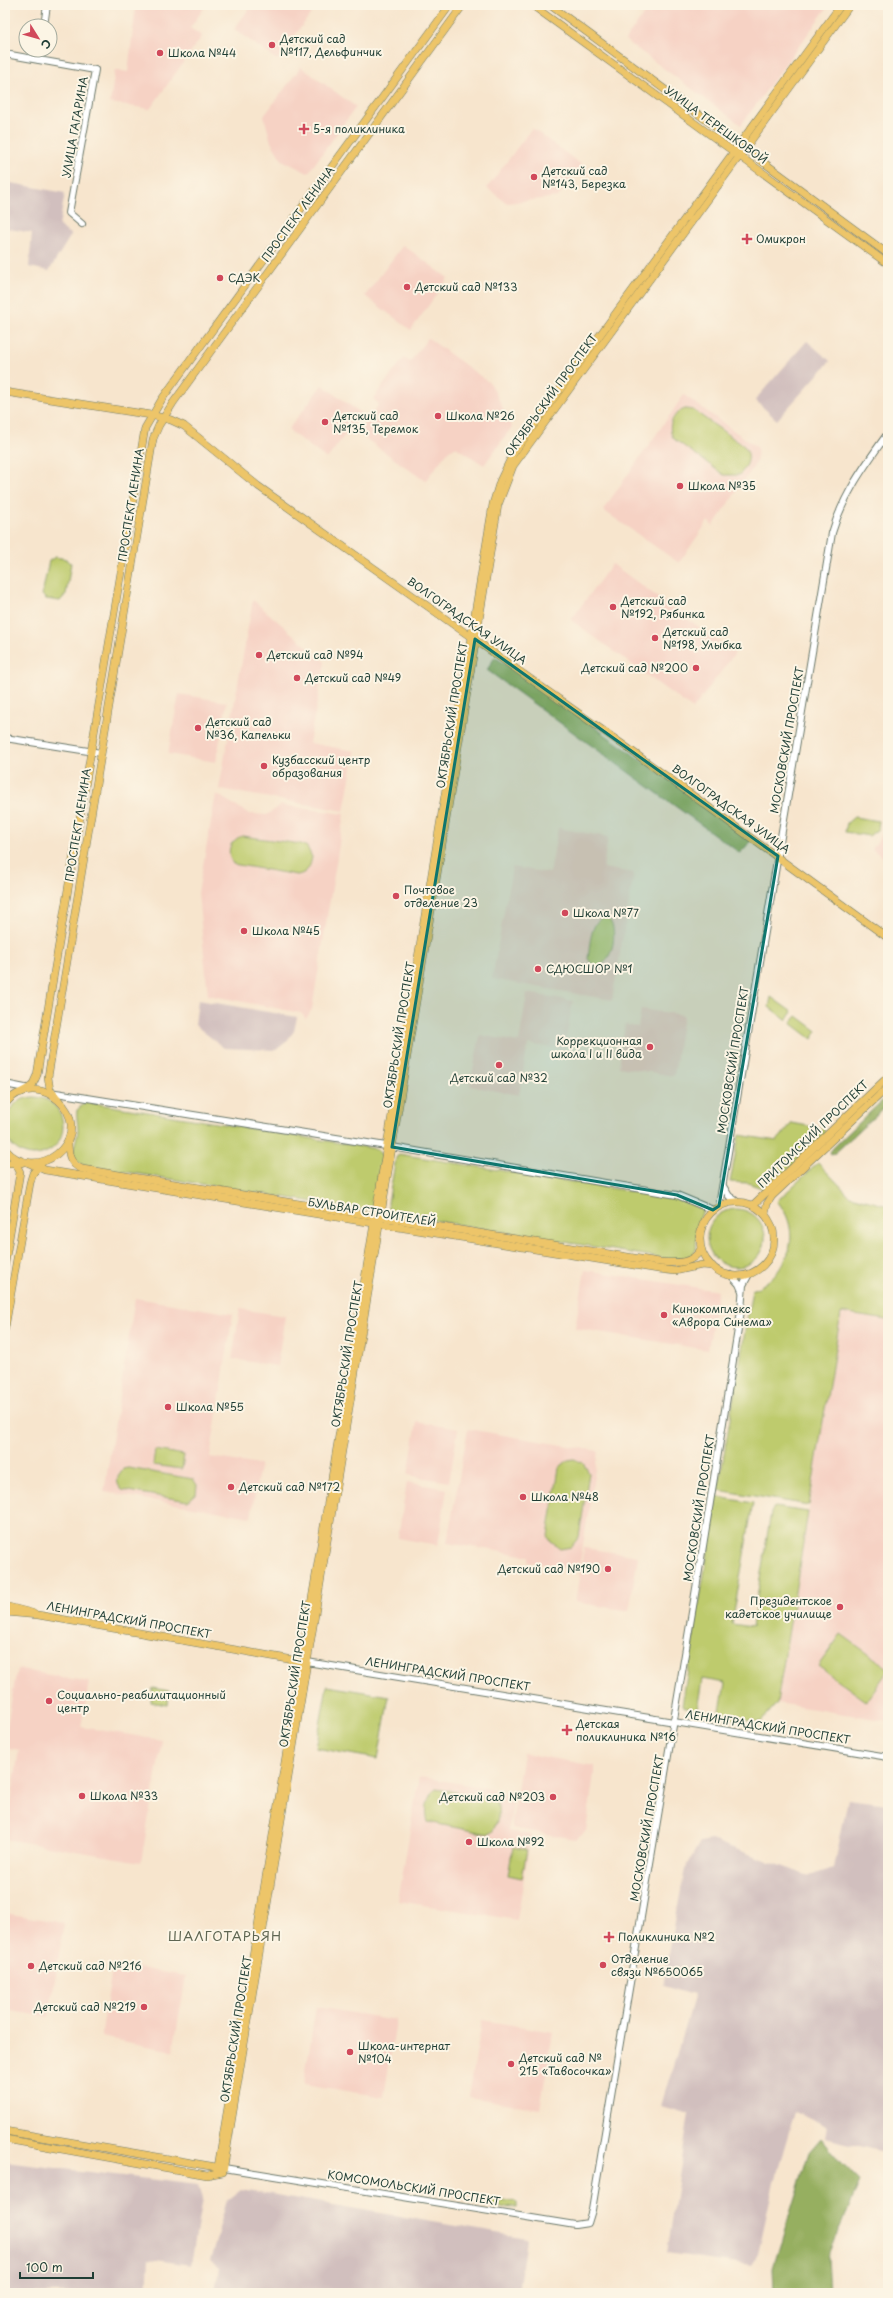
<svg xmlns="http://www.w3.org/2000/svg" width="893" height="2298" viewBox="0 0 893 2298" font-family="'Playpen Sans',sans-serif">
  <rect width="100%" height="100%" fill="#fcf5e5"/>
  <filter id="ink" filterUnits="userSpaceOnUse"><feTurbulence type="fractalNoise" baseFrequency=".025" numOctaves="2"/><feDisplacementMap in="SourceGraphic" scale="8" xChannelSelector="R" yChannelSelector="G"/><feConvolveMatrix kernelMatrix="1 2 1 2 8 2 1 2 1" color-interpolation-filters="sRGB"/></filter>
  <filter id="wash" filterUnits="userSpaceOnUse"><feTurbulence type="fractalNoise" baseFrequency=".012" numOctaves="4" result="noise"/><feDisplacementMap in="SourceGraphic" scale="16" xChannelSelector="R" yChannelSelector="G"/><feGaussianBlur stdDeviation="0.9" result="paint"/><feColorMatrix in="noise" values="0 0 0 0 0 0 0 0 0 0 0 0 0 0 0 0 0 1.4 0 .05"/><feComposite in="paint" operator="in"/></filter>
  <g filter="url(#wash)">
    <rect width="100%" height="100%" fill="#f7e5cd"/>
    <g fill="#f6d2c4">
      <polygon points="136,5 206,5 190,28 202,36 150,109 110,103 115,70 128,72"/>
      <polygon points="252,5 311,5 315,8 277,60 234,29"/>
      <polygon points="651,5 829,5 741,125 625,40"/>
      <polygon points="301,67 356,107 308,173 282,160 271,142 264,116"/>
      <polygon points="532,128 582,165 558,197 507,203 487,188"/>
      <polygon points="403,245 448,278 411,330 365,296"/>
      <polygon points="428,338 491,384 512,427 484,465 456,447 449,450 425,481 358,433 379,404 373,399 404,358 410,362"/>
      <polygon points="322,385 361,413 327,459 288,430"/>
      <polygon points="684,395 758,448 756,463 713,526 708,521 679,563 603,510"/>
      <polygon points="612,564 735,653 693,709 571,620"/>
      <polygon points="253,600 325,662 309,743 355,751 344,811 219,789"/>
      <polygon points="179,694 227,702 216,762 168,754"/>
      <polygon points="216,794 250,814 267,815 281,805 344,814 312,1009 306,1019 301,1013 208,995 198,893"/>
      <polygon points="888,827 888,861 872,849"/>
      <polygon points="558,828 608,837 603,868 634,873 612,1000 492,979 512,867 550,873"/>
      <polygon points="527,993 573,1001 564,1050 528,1044 519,1095 470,1086 480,1035 519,1042"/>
      <polygon points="641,1009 683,1015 674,1076 619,1067 625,1025 638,1027"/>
      <polygon points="585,1270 718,1291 708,1350 575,1328"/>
      <polygon points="135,1298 233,1314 210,1457 260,1465 251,1517 104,1492"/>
      <polygon points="240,1309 285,1316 277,1366 232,1359"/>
      <polygon points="841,1312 888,1320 888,1721 777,1703"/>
      <polygon points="417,1422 458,1429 449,1482 408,1475"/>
      <polygon points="468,1429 598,1451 579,1570 528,1562 529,1556 447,1543"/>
      <polygon points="407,1482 447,1489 438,1545 398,1538"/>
      <polygon points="584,1548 638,1556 629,1611 575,1602"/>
      <polygon points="17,1669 89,1682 81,1727 162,1740 141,1862 5,1839 19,1750 5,1747 5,1738"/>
      <polygon points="523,1753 595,1766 586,1831 575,1839 511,1828"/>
      <polygon points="419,1777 483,1787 514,1798 508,1831 531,1835 517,1920 398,1901"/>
      <polygon points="5,1913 64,1923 49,2017 5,2010"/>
      <polygon points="113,1964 186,1976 173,2051 101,2037"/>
      <polygon points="316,2007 396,2020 384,2097 304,2084"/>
      <polygon points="482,2020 553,2032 540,2109 469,2097"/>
    </g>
    <g fill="#d1bfbe">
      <polygon points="5,182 65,193 59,226 71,235 49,271 29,267 32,233 5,228"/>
      <polygon points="807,341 830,361 777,420 755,400"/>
      <polygon points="198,1000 297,1017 294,1031 286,1042 276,1050 224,1048 195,1025"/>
      <polygon points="848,1799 888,1804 888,2153 825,2138 827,2126 795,2111 773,2186 758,2254 751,2265 667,2253 689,2114 661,2106 694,1995 663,1986 685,1869 700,1842 711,1840 809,1876 834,1868"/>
      <polygon points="5,2162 198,2185 202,2198 191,2265 149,2259 147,2293 5,2293"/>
      <polygon points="241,2189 526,2238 518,2293 230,2293 215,2290 219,2268 210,2261 227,2200"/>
    </g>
    <g fill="#becb6d" stroke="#6e8450">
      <path d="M685,409L693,410L744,446C752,456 748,466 739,475H724L674,439C666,427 672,414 685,409Z"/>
      <polygon points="55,557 66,559 71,563 66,594 60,601 46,599 42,595 49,561"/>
      <polygon points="854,817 879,821 878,829 869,836 845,832 847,823"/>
      <path d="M242,836L301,844L307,847L312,857C310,867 308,873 297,875L233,864C226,852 229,841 242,836Z"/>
      <path d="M606,917C620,924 614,966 595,967L588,959C590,947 590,918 606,917Z"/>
      <polygon points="771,997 792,1012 786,1020 769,1007"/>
      <polygon points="797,1016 817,1031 812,1039 791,1023"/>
      <circle cx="34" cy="1126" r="29"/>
      <path d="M86,1102L377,1149L382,1156L374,1202L371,1208L364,1210L83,1165C66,1158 77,1143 78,1130C78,1123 76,1117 77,1110Z"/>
      <polygon points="792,1123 824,1129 826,1133 767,1190 748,1183 730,1182 739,1135 777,1141"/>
      <polygon points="399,1154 678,1199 703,1210 697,1226 696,1250 692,1256 679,1259 668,1259 394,1214 389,1209 388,1203 396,1158"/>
      <path d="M818,1163L850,1196L888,1206V1320L841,1313L809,1505L718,1490L752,1290C789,1275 804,1232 777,1201Z"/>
      <circle cx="736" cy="1238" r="29"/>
      <polygon points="155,1450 184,1455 182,1469 153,1465"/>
      <polygon points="574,1459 583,1463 589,1473 579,1537 571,1547 560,1549 551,1542 548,1536 559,1468 568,1460"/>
      <path d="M128,1468L193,1479L197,1485L196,1494L188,1501L122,1490C115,1483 117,1476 123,1469Z"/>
      <polygon points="717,1497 753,1503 732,1624 752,1627 771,1513 774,1507 808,1512 777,1703 761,1722 719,1717 725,1683 702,1679 697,1710 693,1711 682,1705"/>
      <polygon points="841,1634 888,1668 888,1671 866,1701 818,1666"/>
      <polygon points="327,1686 389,1696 378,1759 316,1748"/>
      <polygon points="153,1688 169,1691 167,1705 151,1702"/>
      <path d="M436,1789L493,1798C502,1806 498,1823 492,1832L488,1834L428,1822C425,1811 426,1796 436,1789Z"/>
      <polygon points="513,1847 527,1850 522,1878 508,1875"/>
      <polygon points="490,2199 517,2203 517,2208 492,2207"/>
    </g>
    <g fill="#96af60" stroke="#5a764a">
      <polygon points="495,657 753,839 740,853 487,670"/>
      <polygon points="888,1095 888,1104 835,1153 831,1154 830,1152 833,1148"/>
      <polygon points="821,2138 841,2163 860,2181 828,2257 830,2293 774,2293 773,2268 809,2152"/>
    </g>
  </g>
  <g filter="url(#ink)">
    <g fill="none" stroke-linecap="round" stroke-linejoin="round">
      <g stroke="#6b786a" stroke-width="8">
        <g id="minor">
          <polyline points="44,26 47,5"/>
          <polyline points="5,54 95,70 69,213 82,224"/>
          <polyline points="39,60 40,50"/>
          <polyline points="5,738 101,753"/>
          <polyline points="5,1084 30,1089"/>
          <polyline points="50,1092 386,1146"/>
          <polyline points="392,1147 677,1195 713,1210"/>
          <polyline points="723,1186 729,1196 736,1201"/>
          <path d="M719,1206L832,533C843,495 865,465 888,433"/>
          <polyline points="731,1275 739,1284 742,1291"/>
          <polyline points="307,1662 888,1757"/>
          <path d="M224,2168L575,2225L588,2223L592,2210C643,1911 693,1611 741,1311L743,1285L749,1274"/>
        </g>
      </g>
      <g stroke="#6b786a" stroke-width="8">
        <g id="major">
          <polyline points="532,5 888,264"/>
          <polyline points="550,5 888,254"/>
          <polyline points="5,392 151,415 171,420 184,426 258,486 622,744 888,938"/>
          <polyline points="22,1092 32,1086 37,1075 145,428 162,399 450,5"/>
          <polyline points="58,1099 50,1090 48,1077 153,439 159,425 173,403 463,5"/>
          <path d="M5,1104C14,1093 27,1088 41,1091C50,1093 57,1098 63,1105C92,1141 36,1186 5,1149"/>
          <path d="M68,1141C68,1153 69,1164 82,1169L659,1262C675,1263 692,1265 701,1249"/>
          <polyline points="5,1163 21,1163"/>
          <polyline points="29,1163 45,1170 658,1269 675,1271 702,1265 712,1266"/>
          <circle cx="737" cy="1239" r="37"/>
          <polyline points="753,1205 888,1077"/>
          <polyline points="765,1214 767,1204 772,1196 888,1087"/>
          <polyline points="5,1263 20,1172 13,1158"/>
          <polyline points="5,1328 30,1183 33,1173 41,1164"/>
          <polyline points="5,1606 32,1613"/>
          <polyline points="5,1612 38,1615 305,1662"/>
          <polyline points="5,2131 222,2168"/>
          <polyline points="5,2139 207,2175 223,2172 498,505 513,466 850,5"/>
          <polyline points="217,2173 493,504 500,481 513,454 841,5"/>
        </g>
      </g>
      <use href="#minor" stroke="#fff" stroke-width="6"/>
      <use href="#major" stroke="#edc569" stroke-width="7"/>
    </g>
  </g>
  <path fill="#0f766e" fill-opacity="0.2" stroke="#0f766e" stroke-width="3" stroke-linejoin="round" d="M475,639L778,856L719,1206L713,1210L677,1195L392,1147Z"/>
  <g fill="#d1495b" stroke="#fcf5e5" stroke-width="1.5">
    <circle cx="272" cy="45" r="4"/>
    <circle cx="160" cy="53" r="4"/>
    <path d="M302 123h4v4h4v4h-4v4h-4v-4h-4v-4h4z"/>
    <circle cx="534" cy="177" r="4"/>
    <path d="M745 233h4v4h4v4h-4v4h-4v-4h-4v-4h4z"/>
    <circle cx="220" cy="278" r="4"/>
    <circle cx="407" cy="287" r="4"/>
    <circle cx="438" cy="416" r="4"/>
    <circle cx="325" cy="422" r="4"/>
    <circle cx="680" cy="486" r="4"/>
    <circle cx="613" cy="607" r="4"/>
    <circle cx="655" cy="638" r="4"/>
    <circle cx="259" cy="655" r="4"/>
    <circle cx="696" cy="668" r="4"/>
    <circle cx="297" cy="678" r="4"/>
    <circle cx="198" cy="728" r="4"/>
    <circle cx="264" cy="766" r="4"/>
    <circle cx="396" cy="896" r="4"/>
    <circle cx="565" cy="913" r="4"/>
    <circle cx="244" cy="931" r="4"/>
    <circle cx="538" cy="969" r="4"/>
    <circle cx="650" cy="1047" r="4"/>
    <circle cx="499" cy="1065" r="4"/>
    <circle cx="664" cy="1315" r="4"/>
    <circle cx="168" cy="1407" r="4"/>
    <circle cx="231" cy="1487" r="4"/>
    <circle cx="523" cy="1497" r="4"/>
    <circle cx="608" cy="1569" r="4"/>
    <circle cx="840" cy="1607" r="4"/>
    <circle cx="49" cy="1701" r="4"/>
    <path d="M565 1724h4v4h4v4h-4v4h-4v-4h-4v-4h4z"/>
    <circle cx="82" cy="1796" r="4"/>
    <circle cx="553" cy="1797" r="4"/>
    <circle cx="469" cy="1842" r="4"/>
    <path d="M607 1931h4v4h4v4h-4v4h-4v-4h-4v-4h4z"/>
    <circle cx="603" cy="1965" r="4"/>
    <circle cx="31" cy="1966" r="4"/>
    <circle cx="144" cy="2007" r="4"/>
    <circle cx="350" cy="2052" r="4"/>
    <circle cx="511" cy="2064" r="4"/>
  </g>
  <g text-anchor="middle" stroke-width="4" stroke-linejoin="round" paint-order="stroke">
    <g font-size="11" fill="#1f3d34" stroke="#fcf5e5" text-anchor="start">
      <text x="280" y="43">Детский сад<tspan x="280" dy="13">№117, Дельфинчик</tspan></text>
      <text x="168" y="57">Школа №44</text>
      <text x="313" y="133">5-я поликлиника</text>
      <text x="542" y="175">Детский сад<tspan x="542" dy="13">№143, Березка</tspan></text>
      <text x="756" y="243">Омикрон</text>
      <text x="228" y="282">СДЭК</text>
      <text x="415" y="291">Детский сад №133</text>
      <text x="333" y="420">Детский сад<tspan x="333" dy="13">№135, Теремок</tspan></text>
      <text x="446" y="420">Школа №26</text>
      <text x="688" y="490">Школа №35</text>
      <text x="621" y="605">Детский сад<tspan x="621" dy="13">№192, Рябинка</tspan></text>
      <text x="663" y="636">Детский сад<tspan x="663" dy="13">№198, Улыбка</tspan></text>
      <text x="267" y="659">Детский сад №94</text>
      <text x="688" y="672" text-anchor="end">Детский сад №200</text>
      <text x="305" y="682">Детский сад №49</text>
      <text x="206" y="726">Детский сад<tspan x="206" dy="13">№36, Капельки</tspan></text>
      <text x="272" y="764">Кузбасский центр<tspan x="272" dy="13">образования</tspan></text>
      <text x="404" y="894">Почтовое<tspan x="404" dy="13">отделение 23</tspan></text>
      <text x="573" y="917">Школа №77</text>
      <text x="252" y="935">Школа №45</text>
      <text x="546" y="973">СДЮСШОР №1</text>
      <text x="642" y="1045" text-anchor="end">Коррекционная<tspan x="642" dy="13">школа I и II вида</tspan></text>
      <text x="499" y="1082" text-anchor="middle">Детский сад №32</text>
      <text x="672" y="1313">Кинокомплекс<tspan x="672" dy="13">«Аврора Синема»</tspan></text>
      <text x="176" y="1411">Школа №55</text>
      <text x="239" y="1491">Детский сад №172</text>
      <text x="531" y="1501">Школа №48</text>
      <text x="600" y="1573" text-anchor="end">Детский сад №190</text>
      <text x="832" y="1605" text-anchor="end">Президентское<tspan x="832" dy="13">кадетское училище</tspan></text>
      <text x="57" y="1699">Социально-реабилитационный<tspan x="57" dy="13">центр</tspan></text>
      <text x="576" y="1728">Детская<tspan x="576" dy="13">поликлиника №16</tspan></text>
      <text x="90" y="1800">Школа №33</text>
      <text x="545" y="1801" text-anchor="end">Детский сад №203</text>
      <text x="477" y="1846">Школа №92</text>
      <text x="618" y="1941">Поликлиника №2</text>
      <text x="611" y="1963">Отделение<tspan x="611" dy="13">связи №650065</tspan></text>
      <text x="39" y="1970">Детский сад №216</text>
      <text x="136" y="2011" text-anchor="end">Детский сад №219</text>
      <text x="358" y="2050">Школа-интернат<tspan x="358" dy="13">№104</tspan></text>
      <text x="519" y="2062">Детский сад №<tspan x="519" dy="13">215 «Тавосочка»</tspan></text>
    </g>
    <g font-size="11" fill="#1f3d34" stroke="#fcf5e5">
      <text transform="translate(716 125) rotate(36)" y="4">УЛИЦА ТЕРЕШКОВОЙ</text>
      <text transform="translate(75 127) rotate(-80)" y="4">УЛИЦА ГАГАРИНА</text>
      <text transform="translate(298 214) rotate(-54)" y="4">ПРОСПЕКТ ЛЕНИНА</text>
      <text transform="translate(551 395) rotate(-54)" y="4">ОКТЯБРЬСКИЙ ПРОСПЕКТ</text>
      <text transform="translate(131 505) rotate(-81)" y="4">ПРОСПЕКТ ЛЕНИНА</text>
      <text transform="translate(467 621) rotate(35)" y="4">ВОЛГОГРАДСКАЯ УЛИЦА</text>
      <text transform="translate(452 715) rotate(-81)" y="4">ОКТЯБРЬСКИЙ ПРОСПЕКТ</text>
      <text transform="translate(787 740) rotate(-80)" y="4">МОСКОВСКИЙ ПРОСПЕКТ</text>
      <text transform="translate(731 809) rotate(36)" y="4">ВОЛГОГРАДСКАЯ УЛИЦА</text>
      <text transform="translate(78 825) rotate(-81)" y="4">ПРОСПЕКТ ЛЕНИНА</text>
      <text transform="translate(399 1035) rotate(-81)" y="4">ОКТЯБРЬСКИЙ ПРОСПЕКТ</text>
      <text transform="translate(733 1060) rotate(-81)" y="4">МОСКОВСКИЙ ПРОСПЕКТ</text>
      <text transform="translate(813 1134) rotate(-44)" y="4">ПРИТОМСКИЙ ПРОСПЕКТ</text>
      <text transform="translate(372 1212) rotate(9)" y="4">БУЛЬВАР СТРОИТЕЛЕЙ</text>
      <text transform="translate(347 1354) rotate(-81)" y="4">ОКТЯБРЬСКИЙ ПРОСПЕКТ</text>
      <text transform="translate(699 1508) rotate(-81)" y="4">МОСКОВСКИЙ ПРОСПЕКТ</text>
      <text transform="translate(129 1620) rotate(10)" y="4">ЛЕНИНГРАДСКИЙ ПРОСПЕКТ</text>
      <text transform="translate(295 1674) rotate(-81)" y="4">ОКТЯБРЬСКИЙ ПРОСПЕКТ</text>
      <text transform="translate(448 1674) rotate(9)" y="4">ЛЕНИНГРАДСКИЙ ПРОСПЕКТ</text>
      <text transform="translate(768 1727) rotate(9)" y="4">ЛЕНИНГРАДСКИЙ ПРОСПЕКТ</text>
      <text transform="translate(647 1828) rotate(-80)" y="4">МОСКОВСКИЙ ПРОСПЕКТ</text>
      <text transform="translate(236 2029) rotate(-81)" y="4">ОКТЯБРЬСКИЙ ПРОСПЕКТ</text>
      <text transform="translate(414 2188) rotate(9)" y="4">КОМСОМОЛЬСКИЙ ПРОСПЕКТ</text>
    </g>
    <g font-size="13" letter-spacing="1" fill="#5f6652" stroke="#fcf5e5">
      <text x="225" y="1941">ШАЛГОТАРЬЯН</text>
    </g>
  </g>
  <rect width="893" height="2298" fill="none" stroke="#fcf5e5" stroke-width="20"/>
  <g transform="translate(38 38) rotate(127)"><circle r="19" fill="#fcf5e5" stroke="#a4ab9e"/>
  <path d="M0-3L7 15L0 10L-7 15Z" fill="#d1495b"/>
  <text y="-6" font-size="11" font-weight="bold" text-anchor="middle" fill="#1f3d34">С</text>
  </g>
  <path d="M20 2272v6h73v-6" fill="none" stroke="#1f3d34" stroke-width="2"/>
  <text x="26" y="2272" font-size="12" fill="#1f3d34" stroke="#fcf5e5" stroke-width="3" paint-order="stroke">100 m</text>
</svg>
